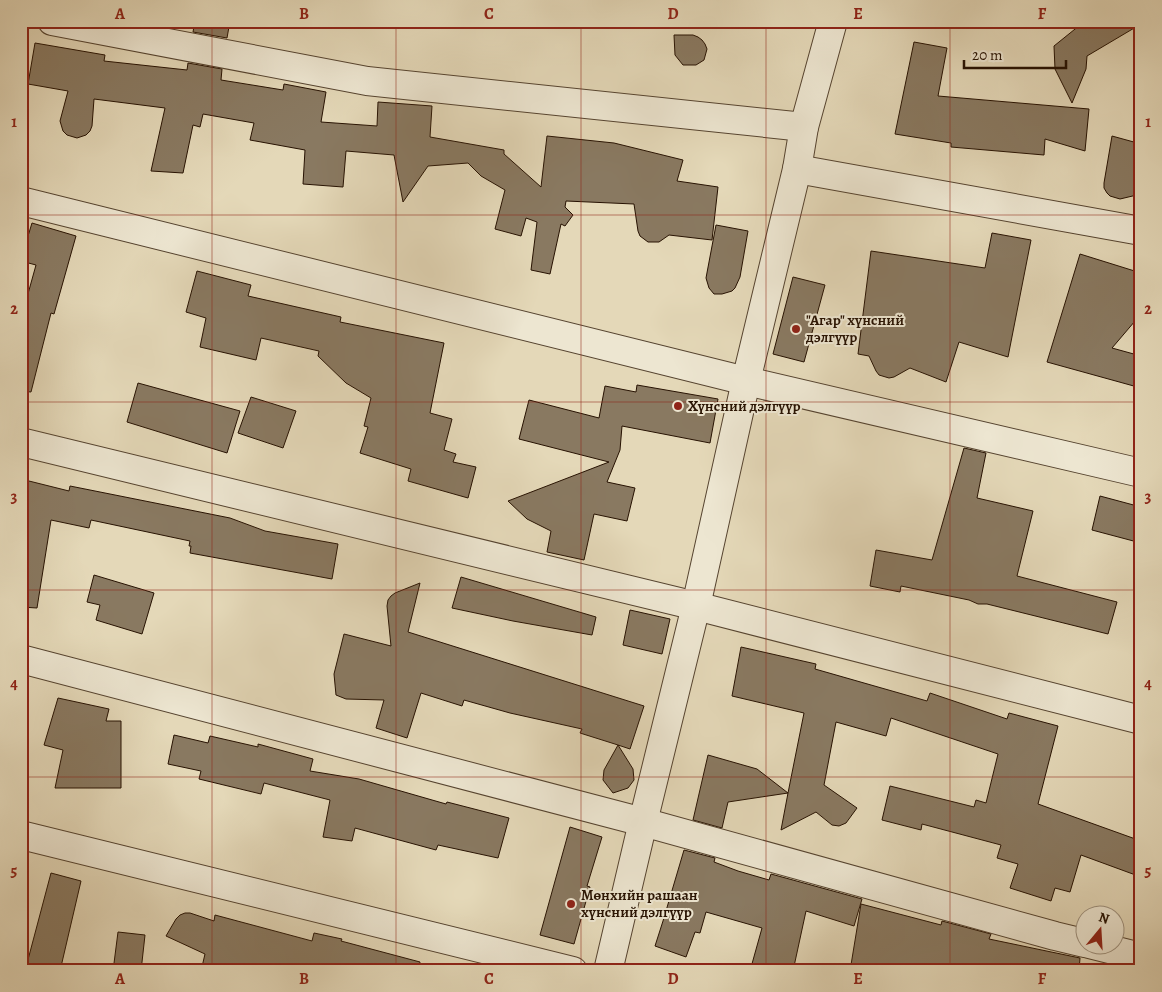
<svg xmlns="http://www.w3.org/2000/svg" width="1162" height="992" viewBox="0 0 1162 992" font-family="Alegreya,serif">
  <rect width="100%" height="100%" fill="#e4d8b8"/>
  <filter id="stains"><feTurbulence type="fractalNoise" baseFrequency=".004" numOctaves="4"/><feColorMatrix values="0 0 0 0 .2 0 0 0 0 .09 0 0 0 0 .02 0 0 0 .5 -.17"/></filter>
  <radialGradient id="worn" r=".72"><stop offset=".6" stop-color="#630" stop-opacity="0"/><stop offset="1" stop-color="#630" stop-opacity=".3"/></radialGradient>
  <g fill="#897961" stroke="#271202">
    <polygon points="195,21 230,21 227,38 193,32"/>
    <polygon points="1085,21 1141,21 1141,24 1087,56 1086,69 1072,103 1055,69 1054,46"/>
    <polygon points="674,35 693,35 698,37 702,40 705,44 707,49 704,60 696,65 683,65 675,55"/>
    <polygon points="914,42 947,48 938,96 1089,109 1085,151 1045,139 1044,155 951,147 951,143 895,134"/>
    <polygon points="35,43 105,55 104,61 187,70 188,63 222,69 221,80 283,90 284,84 326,92 321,122 377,126 378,102 432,106 430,137 504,150 504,154 541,187 547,136 614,143 683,160 677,181 718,187 712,240 669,235 659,242 648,242 640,236 638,231 634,204 566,201 565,207 573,215 565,226 561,224 550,274 531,270 537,222 526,218 521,236 495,229 505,190 481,176 468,163 428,166 403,202 394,155 346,151 343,187 303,184 305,150 250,140 254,123 203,114 200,127 193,125 183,173 151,171 165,108 94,99 92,126 90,131 86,135 77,138 67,135 63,131 60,121 68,91 28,84"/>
    <polygon points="1112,136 1141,144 1141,194 1120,199 1110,196 1107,193 1104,188 1104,183"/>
    <polygon points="32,223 76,236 54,314 51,313 31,392 21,391 21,319 36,265 21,261 21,259"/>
    <polygon points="716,225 748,231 740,277 735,288 732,291 722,294 714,294 709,288 706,278"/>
    <polygon points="992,233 1031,240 1008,357 959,342 946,382 910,368 894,377 889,378 879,375 876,371 869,356 858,354 871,251 985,268"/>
    <polygon points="1080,254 1141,273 1141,314 1112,348 1141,356 1141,388 1047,362"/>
    <polygon points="197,271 251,285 248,296 341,317 340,322 444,343 430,413 452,419 444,450 456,454 453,462 476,467 468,498 408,481 411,469 360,453 368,427 364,426 371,398 346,383 318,356 319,351 261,338 256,360 200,347 206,318 186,312"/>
    <polygon points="793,277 825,285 804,362 773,354"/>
    <polygon points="138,383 240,411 227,453 127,422"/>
    <polygon points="637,385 718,399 710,443 622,426 620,450 607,482 635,488 627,521 594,514 584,560 547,552 551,531 527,519 508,501 609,462 519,439 529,400 599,418 605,386 636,392"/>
    <polygon points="251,397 296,411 283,448 238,433"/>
    <polygon points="964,448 986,453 977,498 1033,511 1017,576 1117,602 1108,634 987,604 978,604 969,600 901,586 900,592 870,586 876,550 932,560"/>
    <polygon points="21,479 69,491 70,486 230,518 265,531 338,544 332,579 190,553 191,546 189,546 190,541 91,520 89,528 51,520 37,608 21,607"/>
    <polygon points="1100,496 1141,507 1141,543 1092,530"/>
    <polygon points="94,575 154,593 142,634 96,620 100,605 87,602"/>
    <polygon points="461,577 596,617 592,635 513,621 452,608"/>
    <polygon points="420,583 408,632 644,706 630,749 618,745 633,769 634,780 628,788 613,793 603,780 604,770 618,745 580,733 582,729 510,713 464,700 462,706 421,693 407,738 376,728 384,700 346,699 336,695 334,674 344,634 391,646 387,606 388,600 391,596 395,593"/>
    <polygon points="630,610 670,619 662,654 623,645"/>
    <polygon points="741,647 816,664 815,669 927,701 930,693 1007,719 1009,713 1058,726 1038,804 1141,841 1141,877 1081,855 1070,892 1055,888 1051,901 1010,888 1018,864 997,858 1001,845 922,824 921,830 882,820 890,786 974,807 976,800 986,803 998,754 891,718 886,736 836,722 824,785 857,808 846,823 839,826 832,825 816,812 781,830 788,793 728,802 722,828 693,820 708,755 757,769 788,793 804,713 732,696"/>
    <polygon points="58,698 109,709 106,721 121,721 121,788 55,788 63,750 44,745"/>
    <polygon points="174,735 208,743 210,736 258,747 258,744 313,759 310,771 359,779 446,804 447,802 509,818 498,858 438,845 436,850 355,828 352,841 323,837 330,800 264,783 261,794 199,779 201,771 168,764"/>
    <polygon points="570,827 602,837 587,886 590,887 574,944 540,935"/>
    <polygon points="684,850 715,858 714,862 738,871 769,880 771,874 862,899 854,926 806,911 793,971 750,971 762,928 706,912 700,933 695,932 686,957 655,946 663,921"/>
    <polygon points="51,873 81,881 60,971 25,971"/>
    <polygon points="861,904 941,925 942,921 991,934 989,939 1080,958 1079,971 850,971"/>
    <polygon points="185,913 190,913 214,921 215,915 312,941 314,933 342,939 341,941 420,962 419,971 201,971 205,954 166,936 176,919 180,915"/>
    <polygon points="118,932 145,935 141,971 113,971"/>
  </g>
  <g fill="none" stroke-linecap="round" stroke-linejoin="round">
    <g stroke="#564430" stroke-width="30">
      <g id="minor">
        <polyline points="52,21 367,81 804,127"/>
        <polyline points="797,169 1141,231"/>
        <polyline points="21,201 746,381 1141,473"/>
        <polyline points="21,442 696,606 1141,720"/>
        <polyline points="21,659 643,822 1055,936 1084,943"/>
        <polyline points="21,835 573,971"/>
        <polyline points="1089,944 1141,957"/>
        <polyline points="608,971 643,822 696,606 746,381 797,169 804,127 833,21"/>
      </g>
    </g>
    <use href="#minor" stroke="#ede6d1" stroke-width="28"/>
  </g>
  <path fill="none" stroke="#8f2418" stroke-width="1" stroke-opacity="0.55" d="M212,21V971M396,21V971M581,21V971M766,21V971M950,21V971M21,215H1141M21,402H1141M21,590H1141M21,777H1141"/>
  <g fill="#8f2418" stroke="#ede6d1" stroke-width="2">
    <circle cx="796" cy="329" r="5"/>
    <circle cx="678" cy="406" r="5"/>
    <circle cx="571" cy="904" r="5"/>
  </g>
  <g text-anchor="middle" stroke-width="4" stroke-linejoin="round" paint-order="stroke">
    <g font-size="15" font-weight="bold" fill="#271202" stroke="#ede6d1" text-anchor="start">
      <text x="806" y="325">"Агар" хүнсний<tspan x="806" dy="17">дэлгүүр</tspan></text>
      <text x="688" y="411">Хүнсний дэлгүүр</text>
      <text x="581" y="900">Мөнхийн рашаан<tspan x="581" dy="17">хүнсний дэлгүүр</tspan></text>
    </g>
  </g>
  <rect width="1162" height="992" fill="none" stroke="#e4d8b8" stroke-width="55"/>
  <g transform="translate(1100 930) rotate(18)"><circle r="24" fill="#ede6d1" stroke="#9e917e"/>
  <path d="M0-4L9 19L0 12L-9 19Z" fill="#8f2418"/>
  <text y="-8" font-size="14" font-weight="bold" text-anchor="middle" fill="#271202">N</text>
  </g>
  <path d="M964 60v8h102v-8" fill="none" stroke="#271202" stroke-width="2.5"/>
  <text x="972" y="60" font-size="15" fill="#271202" stroke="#ede6d1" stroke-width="4" paint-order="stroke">20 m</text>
  <rect x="28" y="28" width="1106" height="936" fill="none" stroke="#8f2418" stroke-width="2"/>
  <g font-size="16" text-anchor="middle" font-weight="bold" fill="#8f2418">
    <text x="120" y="19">A</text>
    <text x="304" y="19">B</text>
    <text x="489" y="19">C</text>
    <text x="673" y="19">D</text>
    <text x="858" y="19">E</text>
    <text x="1042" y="19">F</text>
    <text x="14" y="127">1</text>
    <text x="1148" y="127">1</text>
    <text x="14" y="314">2</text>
    <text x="1148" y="314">2</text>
    <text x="14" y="502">3</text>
    <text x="1148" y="502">3</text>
    <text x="14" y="689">4</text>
    <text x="1148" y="689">4</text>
    <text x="14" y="876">5</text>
    <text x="1148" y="876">5</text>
    <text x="120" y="984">A</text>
    <text x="304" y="984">B</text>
    <text x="489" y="984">C</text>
    <text x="673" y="984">D</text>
    <text x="858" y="984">E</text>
    <text x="1042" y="984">F</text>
  </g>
  <rect width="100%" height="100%" filter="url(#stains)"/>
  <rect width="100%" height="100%" fill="url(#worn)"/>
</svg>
